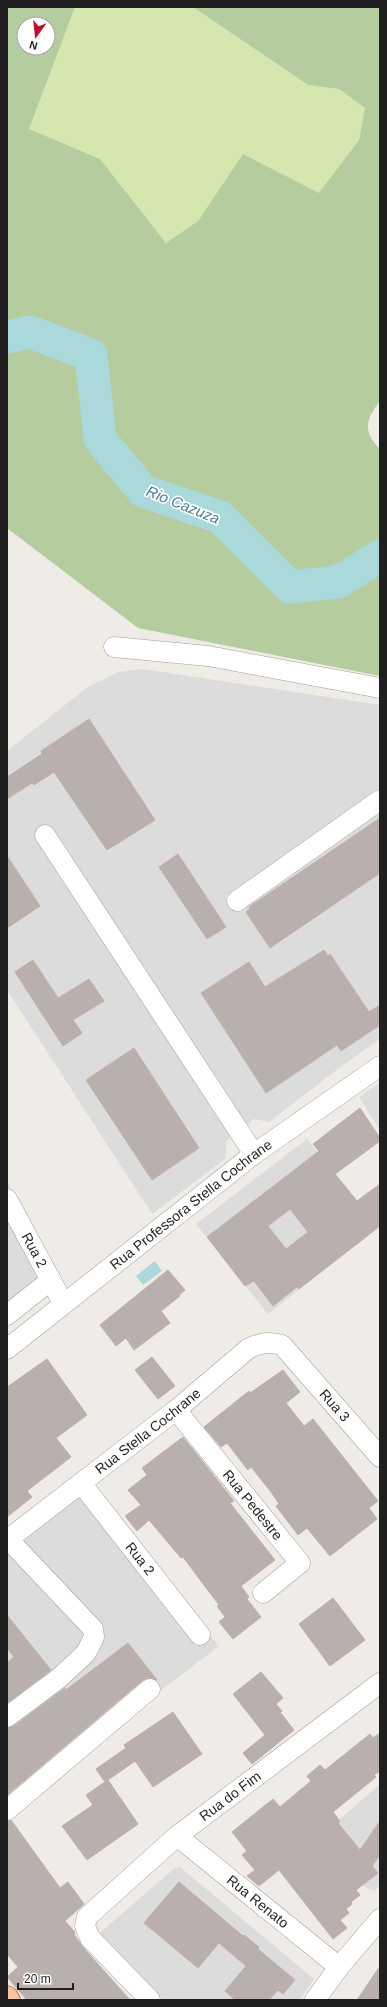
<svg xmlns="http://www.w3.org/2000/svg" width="387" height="2007" viewBox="0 0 387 2007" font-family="Arial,sans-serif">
  <rect width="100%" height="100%" fill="#efebe6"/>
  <g fill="#dddcdd">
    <polygon points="143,669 380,705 380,1039 339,1068 269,1122 254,1119 227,1140 225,1159 152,1214 7,990 7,751 89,686 119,672"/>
    <polygon points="380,1083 380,1130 359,1097"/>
    <polygon points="307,1139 377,1228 268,1314 196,1224"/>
    <polygon points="7,1181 52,1272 7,1318"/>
    <polygon points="81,1483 219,1646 7,1808 7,1545"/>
    <polygon points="380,1784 380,1884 375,1891 359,1884 321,1836"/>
    <polygon points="180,1867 314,1979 300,2000 157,2000 95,1937 175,1868"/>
  </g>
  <polygon fill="#d5e6af" points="75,7 193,7 308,85 339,89 365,108 359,140 319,194 243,154 198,221 166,243 100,159 29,129"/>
  <path fill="#b4cc9e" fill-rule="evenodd" d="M7,7H75L29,129L100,159L166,243L198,221L243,154L319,193L359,140L365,108L339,89L308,85L193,7H380V401C366,419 362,431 380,449V676L138,628L7,528ZM24,24H48V48H24Z"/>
  <polygon fill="#a9d9da" points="155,1261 162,1271 143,1285 136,1276"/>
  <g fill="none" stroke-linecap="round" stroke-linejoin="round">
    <polyline stroke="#a9d9da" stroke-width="33" points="7,337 30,332 91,355 100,439 143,491 220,517 290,587 338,582 380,556"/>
  </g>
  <g fill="#b9afac" stroke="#c0afa9" fill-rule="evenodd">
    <polygon points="89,719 155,820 107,850 54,772 34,785 32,783 7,799 7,777 42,754 41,751"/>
    <polygon points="380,818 380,873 270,948 246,912 250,909 249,907"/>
    <polygon points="178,854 226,927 207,939 159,867"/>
    <polygon points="7,856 40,906 7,928"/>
    <polygon points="324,950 328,956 330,954 369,1012 380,1005 380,1025 341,1051 337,1045 266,1093 201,993 249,962 265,987"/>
    <polygon points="33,960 58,998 89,979 104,1001 73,1020 82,1033 63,1046 15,972"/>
    <polygon points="134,1048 199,1148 152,1180 86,1080"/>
    <path d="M360,1108L380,1138V1141L335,1174L357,1201L380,1184V1226L299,1289L297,1287L273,1306L254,1281L245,1286L207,1237L319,1151L313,1144ZM290,1209L308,1232L286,1249L268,1226Z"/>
    <polygon points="168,1270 185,1290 179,1295 180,1296 161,1311 170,1323 134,1350 126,1338 116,1346 100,1325"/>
    <polygon points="152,1357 175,1386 158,1399 135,1370"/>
    <polygon points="47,1359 87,1415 56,1438 71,1457 27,1491 32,1497 7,1517 7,1387"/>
    <polygon points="283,1370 300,1392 286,1403 304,1426 313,1419 378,1501 369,1508 377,1519 330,1556 307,1528 298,1535 276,1506 279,1504 271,1492 251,1467 248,1470 227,1443 221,1447 204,1427 249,1391 250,1393"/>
    <polygon points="183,1437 223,1487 234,1501 230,1503 275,1560 241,1586 249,1597 247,1599 261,1617 233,1639 219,1622 225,1617 217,1606 219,1605 183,1557 181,1558 149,1520 137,1531 125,1516 141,1505 128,1490 147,1475 142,1468"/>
    <polygon points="333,1598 365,1640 330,1666 299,1624"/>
    <polygon points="7,1615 51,1670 7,1703 7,1663 14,1657 7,1648"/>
    <polygon points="128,1643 157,1680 148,1678 143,1680 7,1795 7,1728 14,1726 65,1688 66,1690"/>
    <polygon points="261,1672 283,1698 276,1704 282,1711 280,1712 294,1730 252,1764 243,1753 265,1735 233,1694"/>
    <polygon points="173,1712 202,1754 153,1787 135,1761 108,1780 138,1824 87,1860 62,1826 93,1805 86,1795 105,1782 96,1769 126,1748 124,1745"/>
    <polygon points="380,1733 380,1771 374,1775 376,1777 333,1812 340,1821 338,1823 360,1850 380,1821 380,1855 372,1866 378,1873 356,1890 360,1895 351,1902 352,1904 346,1909 349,1913 340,1920 347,1928 333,1939 279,1870 259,1886 247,1876 255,1870 242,1855 247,1851 232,1832 273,1799 280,1807 311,1781 307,1776 320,1765 325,1770 370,1734 373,1738"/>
    <polygon points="11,1820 60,1888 68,1882 84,1904 65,1921 75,1932 74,1934 82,1946 130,2000 27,2000 7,1977 18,1967 7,1954 7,1821"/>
    <polygon points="179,1882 243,1936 244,1935 259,1947 258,1949 295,1980 283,1994 278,1990 269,2000 235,2000 225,1991 246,1966 219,1943 198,1968 144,1923"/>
    <polygon points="380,1966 380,2000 357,2000"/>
  </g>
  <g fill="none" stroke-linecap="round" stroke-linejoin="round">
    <g stroke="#a0a0a0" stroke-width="21">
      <g id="street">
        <polyline points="114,647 208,656 380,688"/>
        <polyline points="45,835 254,1154"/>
        <polyline points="237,901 380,800"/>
        <path id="s1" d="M7,1199L63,1303"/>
        <polyline points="7,1315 51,1280"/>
        <path id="s2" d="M7,1349L254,1154L380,1066"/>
        <path id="s3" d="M176,1410L300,1563L263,1593"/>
        <path id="s4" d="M81,1483L200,1635"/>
        <path id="s5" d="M7,1540L176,1410L249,1348C262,1343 269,1341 282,1345L380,1457"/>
        <polyline points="7,1717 58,1679 86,1653 94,1637 93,1629 8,1539"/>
        <polyline points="7,1810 150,1689"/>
        <path id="s6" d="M177,1836L339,1967"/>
        <path id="s7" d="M150,2000L90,1938L85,1926L87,1917L177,1836L380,1683"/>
        <polyline points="315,2000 339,1967 380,1919"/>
      </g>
    </g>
    <g stroke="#914a09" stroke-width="23">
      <polyline id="primary" points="7,1997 9,2000"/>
    </g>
    <use href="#street" stroke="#fff" stroke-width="20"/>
    <use href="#primary" stroke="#f6c3a4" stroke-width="22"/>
  </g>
  <g text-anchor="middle" stroke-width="3.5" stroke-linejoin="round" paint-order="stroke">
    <g font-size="14" fill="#1f1f1f" stroke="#fff">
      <text dy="5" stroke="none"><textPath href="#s2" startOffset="234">Rua Professora Stella Cochrane</textPath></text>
      <text dy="5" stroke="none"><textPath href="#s1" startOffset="58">Rua 2</textPath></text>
      <text dy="5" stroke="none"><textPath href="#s5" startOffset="423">Rua 3</textPath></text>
      <text dy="5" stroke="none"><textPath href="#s5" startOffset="178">Rua Stella Cochrane</textPath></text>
      <text dy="5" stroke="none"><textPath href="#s3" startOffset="122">Rua Pedestre</textPath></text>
      <text dy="5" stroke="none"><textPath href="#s4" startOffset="96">Rua 2</textPath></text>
      <text dy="5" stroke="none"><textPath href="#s7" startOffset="296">Rua do Fim</textPath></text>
      <text dy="5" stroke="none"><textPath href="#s6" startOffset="104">Rua Renato</textPath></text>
    </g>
    <g font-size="15" font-style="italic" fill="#477c93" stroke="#fff">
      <text transform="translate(183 505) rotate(22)" y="5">Rio Cazuza</text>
    </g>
  </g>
  <rect width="387" height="2007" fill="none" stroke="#1f1f1f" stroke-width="16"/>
  <g transform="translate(36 36) rotate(195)"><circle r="19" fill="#ffffff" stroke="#a5a5a5"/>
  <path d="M0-3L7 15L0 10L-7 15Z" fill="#c20c30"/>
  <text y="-6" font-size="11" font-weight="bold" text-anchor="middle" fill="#1f1f1f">N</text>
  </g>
  <path d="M18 1983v6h55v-6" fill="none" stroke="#1f1f1f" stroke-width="2"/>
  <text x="24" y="1983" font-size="12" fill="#1f1f1f" stroke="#ffffff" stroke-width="3" paint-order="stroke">20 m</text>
</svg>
